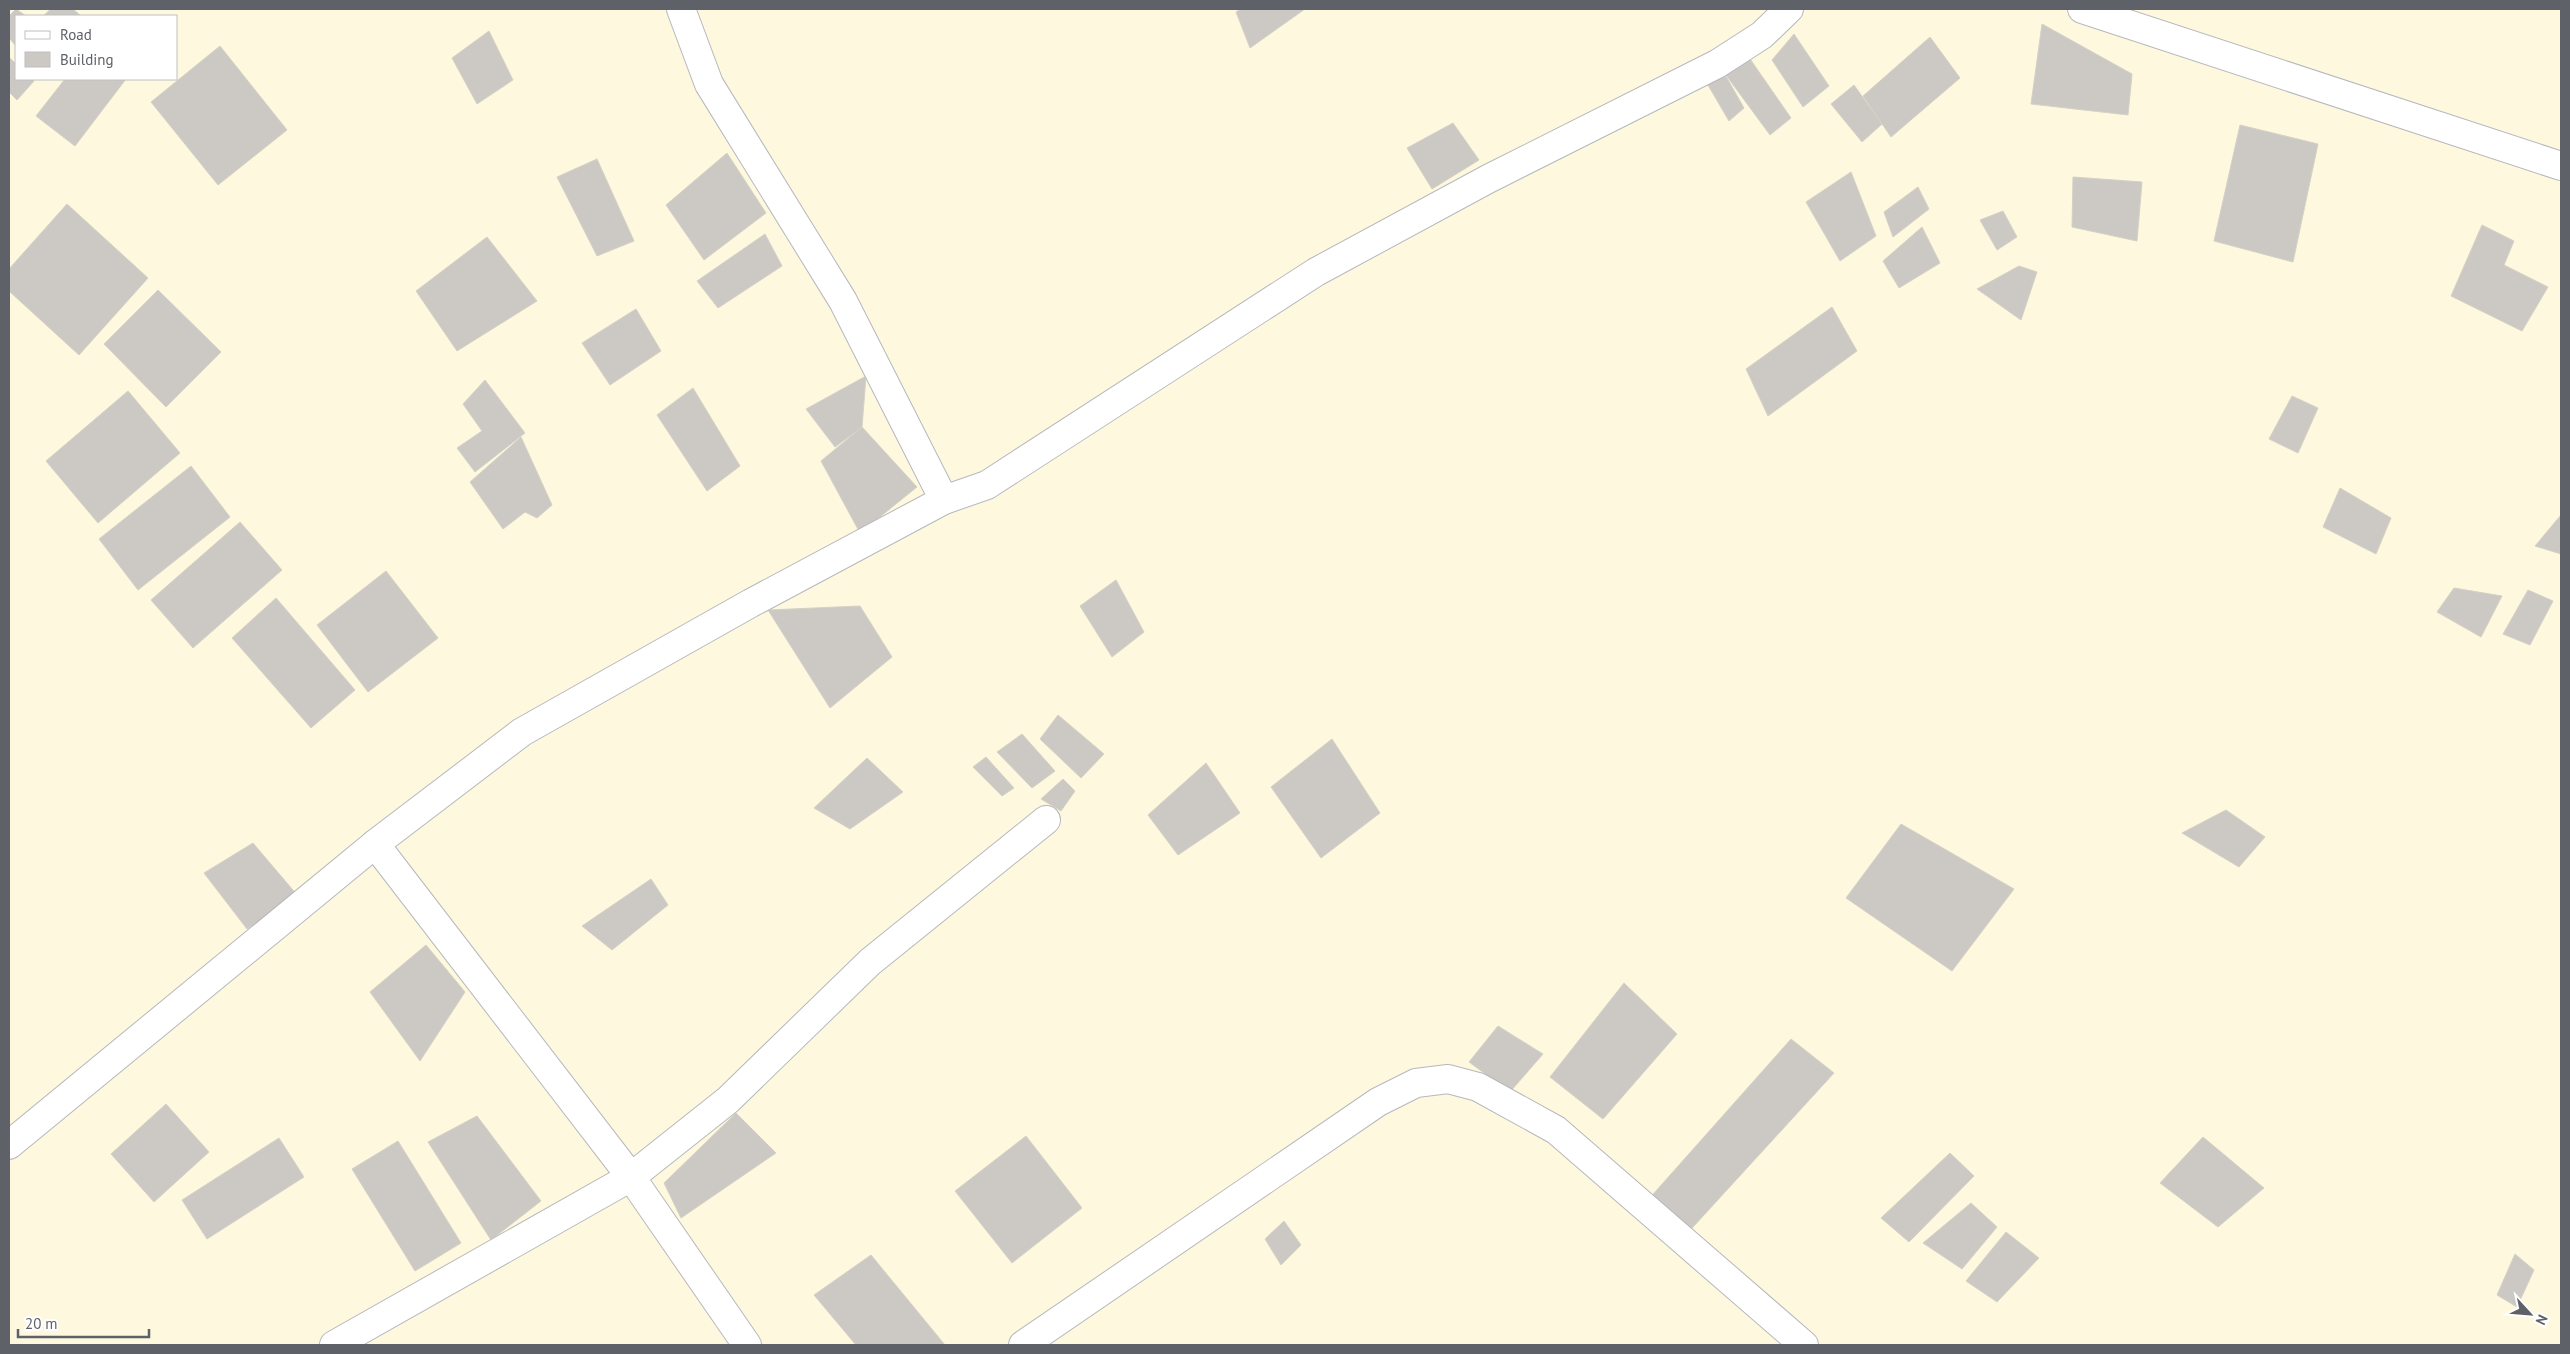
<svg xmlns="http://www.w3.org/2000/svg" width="2570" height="1354" viewBox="0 0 2570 1354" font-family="'PT Sans',sans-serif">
  <rect width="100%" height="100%" fill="#f0eee7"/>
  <path fill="#fdf8de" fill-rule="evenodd" d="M9,9H2561V1345H9ZM16,16H176V79H16Z"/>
  <g fill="#ccc8c4" stroke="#d5d1c5">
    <polygon points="16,9 26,16 16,16 16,46 9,38 9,16"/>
    <polygon points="51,9 73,9 81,16 43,16"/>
    <polygon points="1241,9 1305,9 1250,48 1236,12"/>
    <polygon points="2042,24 2132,74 2128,115 2031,104"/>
    <polygon points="489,31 513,80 477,104 452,58"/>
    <polygon points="1794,34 1829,86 1803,107 1772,60"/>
    <polygon points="1930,37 1960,78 1891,137 1863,96"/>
    <polygon points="220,46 287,130 218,185 151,102"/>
    <polygon points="1748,56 1791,118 1770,135 1723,71"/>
    <polygon points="9,57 16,64 16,79 32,79 34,81 17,100 9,92"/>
    <polygon points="1723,71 1744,108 1729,121 1705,80"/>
    <polygon points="65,79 126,79 75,146 36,116"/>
    <polygon points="1854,85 1882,124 1862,142 1831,104"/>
    <polygon points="1453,123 1479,160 1432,189 1407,148"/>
    <polygon points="2240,125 2318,144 2293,262 2214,241"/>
    <polygon points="727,153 766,213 704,260 666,205"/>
    <polygon points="597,159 634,241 597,256 557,177"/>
    <polygon points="1851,172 1876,236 1840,261 1806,202"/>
    <polygon points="2073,177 2142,182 2137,241 2072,227"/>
    <polygon points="1918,187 1929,209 1893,237 1884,212"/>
    <polygon points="67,204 148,278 79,355 9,291 9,269"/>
    <polygon points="2003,211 2017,237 1997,250 1980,220"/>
    <polygon points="2482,225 2514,241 2504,265 2548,287 2522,331 2451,296"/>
    <polygon points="1922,227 1940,263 1899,288 1883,261"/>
    <polygon points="765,234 782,266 718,308 697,281"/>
    <polygon points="487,237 537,301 457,351 416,291"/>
    <polygon points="2019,266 2037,272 2021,320 1977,289"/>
    <polygon points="158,290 221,352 166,407 104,344"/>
    <polygon points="1832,307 1857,351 1768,416 1746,369"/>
    <polygon points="636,309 661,351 610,385 582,343"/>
    <polygon points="866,376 862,427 835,447 806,409"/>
    <polygon points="485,380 525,433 475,472 457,448 482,431 463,404"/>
    <polygon points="693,388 740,466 707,491 657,415"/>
    <polygon points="128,391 180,453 98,523 46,461"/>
    <polygon points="2292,396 2318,408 2298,453 2269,439"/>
    <polygon points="862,427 917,487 860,533 821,461"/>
    <polygon points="521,437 552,505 537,518 525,512 503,529 470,482"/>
    <polygon points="191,466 230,517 138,590 99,539"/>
    <polygon points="2340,488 2391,518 2376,554 2323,527"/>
    <polygon points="2561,515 2561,554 2535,546"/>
    <polygon points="240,522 282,570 193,648 151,600"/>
    <polygon points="386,571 438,638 368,692 317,625"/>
    <polygon points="1116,580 1144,632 1112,657 1080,606"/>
    <polygon points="2454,588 2502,596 2481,637 2437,612"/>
    <polygon points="2528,590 2553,601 2530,645 2503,634"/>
    <polygon points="276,598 355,690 311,728 232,638"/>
    <polygon points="860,606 892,657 830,708 768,610"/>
    <polygon points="1058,715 1104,754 1081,778 1040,739"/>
    <polygon points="1022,734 1055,771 1032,788 997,752"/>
    <polygon points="1332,739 1380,813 1321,858 1271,787"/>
    <polygon points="986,757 1014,788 1002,796 973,767"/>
    <polygon points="867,758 903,792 850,829 814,808"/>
    <polygon points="1206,763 1240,813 1178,855 1148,815"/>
    <polygon points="1063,779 1075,791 1061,811 1041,799"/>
    <polygon points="2226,810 2265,837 2239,867 2182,833"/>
    <polygon points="1901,824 2014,889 1952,971 1846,898"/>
    <polygon points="253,843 298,896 247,929 204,873"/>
    <polygon points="651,879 668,905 612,950 582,926"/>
    <polygon points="426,945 465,992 420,1061 370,992"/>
    <polygon points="1624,983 1677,1034 1603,1119 1550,1077"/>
    <polygon points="1498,1026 1543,1054 1510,1092 1469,1062"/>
    <polygon points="1791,1039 1834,1073 1683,1238 1647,1201"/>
    <polygon points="166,1104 209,1152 154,1202 111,1154"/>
    <polygon points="736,1113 776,1153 681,1218 664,1183"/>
    <polygon points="477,1116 541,1201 491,1240 428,1142"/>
    <polygon points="1026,1136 1082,1208 1012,1263 955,1191"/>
    <polygon points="2203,1137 2264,1188 2218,1227 2160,1183"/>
    <polygon points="279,1138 304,1177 207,1239 182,1200"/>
    <polygon points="398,1141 461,1243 415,1271 352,1169"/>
    <polygon points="1950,1153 1974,1176 1909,1242 1881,1218"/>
    <polygon points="1971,1203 1997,1227 1962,1269 1923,1243"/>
    <polygon points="1284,1221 1301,1245 1281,1265 1265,1239"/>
    <polygon points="2006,1232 2039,1258 1997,1302 1966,1281"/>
    <polygon points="2515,1254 2534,1270 2517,1307 2497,1295"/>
    <polygon points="871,1255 945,1345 856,1345 814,1295"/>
  </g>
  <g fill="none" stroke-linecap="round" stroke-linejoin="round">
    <g stroke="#b7b8bd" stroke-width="30">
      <g id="street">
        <polyline points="681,9 709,84 843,301 944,500"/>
        <polyline points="2082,9 2561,166"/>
        <polyline points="375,844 631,1177 747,1345"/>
        <polyline points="9,1145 375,844 522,732 751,603 944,500 987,485 1316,272 1488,179 1717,64 1762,35 1789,9"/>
        <polyline points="334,1345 631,1177 728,1100 870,962 1046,820"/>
        <polyline points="1023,1345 1378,1102 1416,1083 1448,1079 1478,1087 1556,1130 1804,1345"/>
      </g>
    </g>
    <use href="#street" stroke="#fff" stroke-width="28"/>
  </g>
  <rect width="2570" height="1354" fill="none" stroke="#5e6167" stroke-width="20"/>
  <rect x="15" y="15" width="162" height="65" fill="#ffffff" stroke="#bfc0c2"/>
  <rect x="25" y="31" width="25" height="8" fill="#ffffff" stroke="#bfc0c2"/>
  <text x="60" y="40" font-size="15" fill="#5e6167">Road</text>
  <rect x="25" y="52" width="25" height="15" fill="#ccc8c4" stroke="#bfc0c2"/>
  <text x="60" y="65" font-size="15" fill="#5e6167">Building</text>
  <g transform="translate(2530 1314) rotate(116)" stroke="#ffffff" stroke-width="4" paint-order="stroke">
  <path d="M0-4L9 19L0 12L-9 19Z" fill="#5e6167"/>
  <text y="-8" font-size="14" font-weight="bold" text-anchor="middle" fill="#5e6167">N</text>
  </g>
  <path d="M18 1329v8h131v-8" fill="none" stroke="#5e6167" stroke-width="2.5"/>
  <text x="25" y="1329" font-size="15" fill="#5e6167" stroke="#ffffff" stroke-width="4" paint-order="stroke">20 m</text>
</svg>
